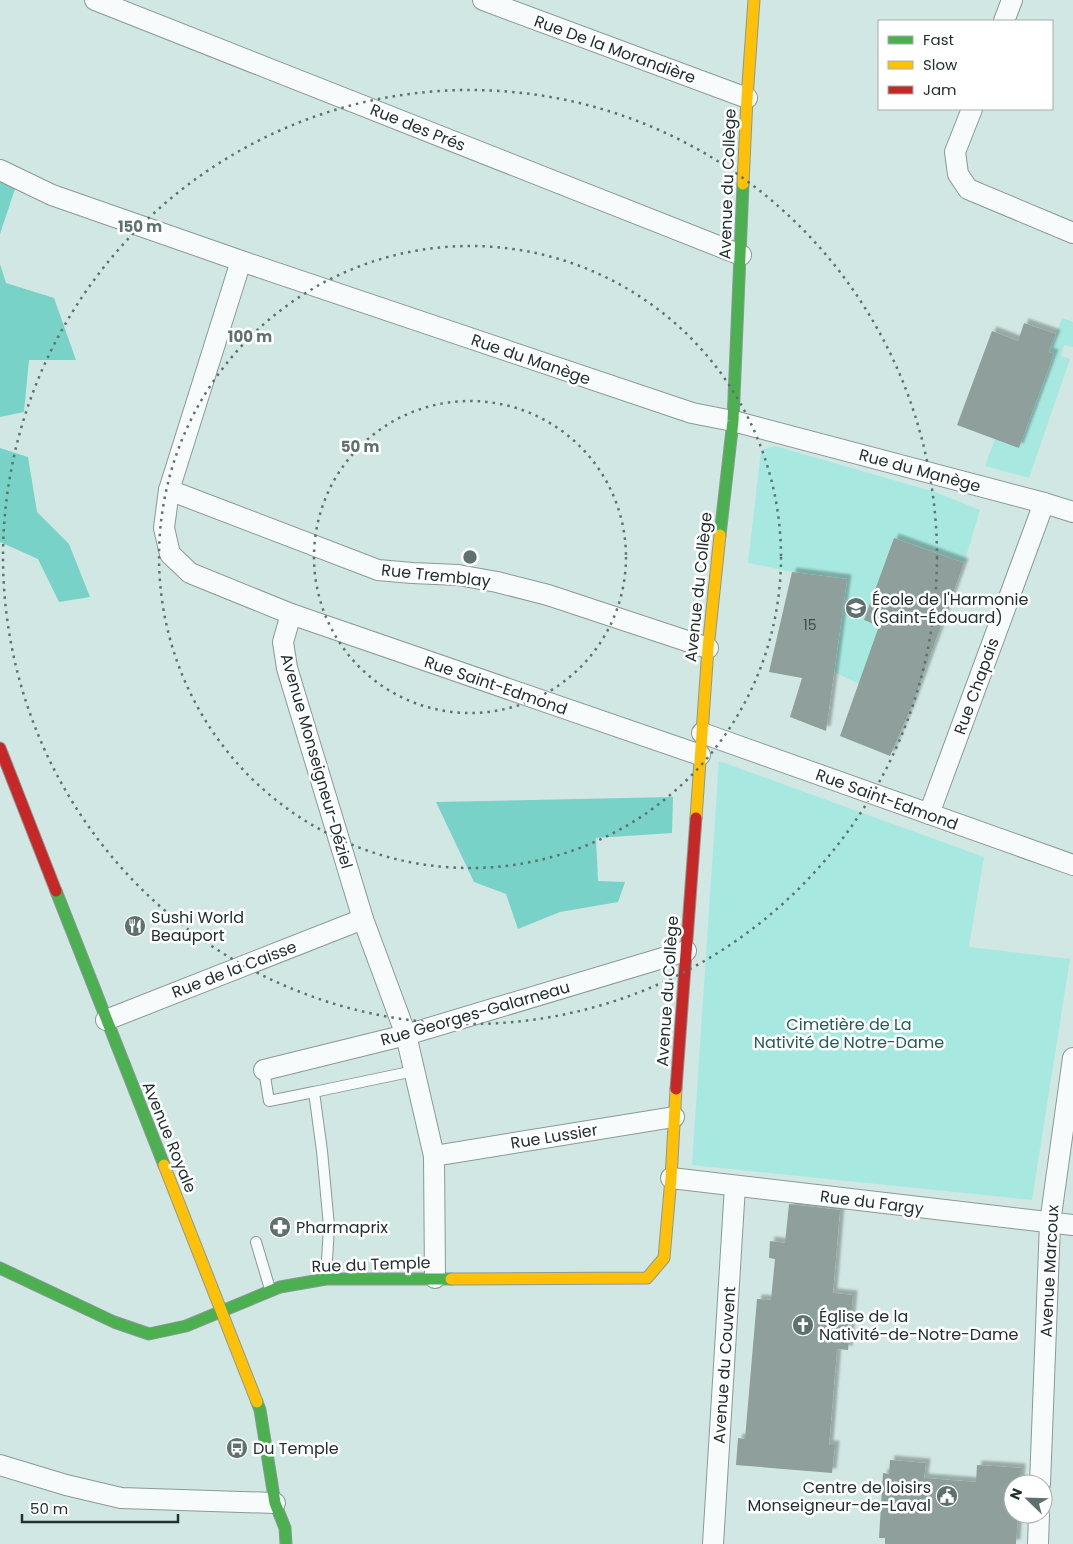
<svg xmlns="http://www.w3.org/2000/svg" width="1073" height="1544" viewBox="0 0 1073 1544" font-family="Poppins,sans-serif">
  <defs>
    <filter id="shadow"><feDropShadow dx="4.5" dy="-4.5" stdDeviation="1" flood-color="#0004"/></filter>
  </defs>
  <rect width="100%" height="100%" fill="#d1e7e3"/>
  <g fill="#a7e9e0">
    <polygon points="1062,318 1073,322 1073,347 1064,345 1061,356 1070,359 1029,478 985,466 995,439 1019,448 1054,354 1049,352"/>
    <polygon points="775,446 935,492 980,510 964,563 894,538 864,620 879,626 885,696 834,672 847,579 792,572 748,563 761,450"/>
    <polygon points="719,761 984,857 969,947 1070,959 1032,1200 692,1165"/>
  </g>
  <g fill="#78d2c8">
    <polygon points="0,173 17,183 0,234"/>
    <polygon points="0,264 6,283 54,298 76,360 29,360 24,412 0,417"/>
    <polygon points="0,448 28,457 37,512 69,544 90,597 59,602 38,559 0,542"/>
    <polygon points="673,797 672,833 596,838 598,881 625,882 618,902 560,912 518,929 506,894 474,882 436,802"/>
  </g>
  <g fill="#8e9f9c" filter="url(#shadow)">
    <polygon points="1024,323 1056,334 1049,352 1054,354 1019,448 957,425 992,331 1018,341"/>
    <polygon points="894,538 964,563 912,705 890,756 840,736 879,626 864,620"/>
    <polygon points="792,572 847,579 826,731 790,717 802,678 769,672"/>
    <polygon points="789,1204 840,1210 833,1293 853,1295 848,1350 837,1349 829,1445 835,1445 832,1473 736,1465 738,1438 745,1439 757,1299 771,1300 775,1259 769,1258 770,1241 785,1243"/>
    <polygon points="890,1460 926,1463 924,1478 976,1482 977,1465 1021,1468 1020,1484 1013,1484 1013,1514 1018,1514 1016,1544 885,1544 885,1538 879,1538 883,1473 889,1474"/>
  </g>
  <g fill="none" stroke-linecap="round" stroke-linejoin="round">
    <g stroke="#899a97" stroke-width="12">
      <g id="lane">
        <polyline points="264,1070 269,1101 314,1092"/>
        <polyline points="256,1242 270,1289"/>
        <polyline points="326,1278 329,1226 322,1151 314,1092 414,1071"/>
      </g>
    </g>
    <g stroke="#899a97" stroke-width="22">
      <g id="street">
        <polyline points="95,0 741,255"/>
        <polyline points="483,0 747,98"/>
        <polyline points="1004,21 1012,0"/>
        <polyline points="972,109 955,152 958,174 968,189 1073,233"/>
        <polyline points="0,170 52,195 241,261 692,413 733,421 1044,503 1073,512"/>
        <polyline points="241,261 169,490 164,528 170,554 190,573 291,614 283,642 287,668 363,919 406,1035 434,1156 435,1278"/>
        <polyline points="169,490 378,570 412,573 458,575 497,582 548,595 708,648"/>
        <polyline points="291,614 700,755"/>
        <polyline points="702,733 1073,865"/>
        <polyline points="929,814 1044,503"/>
        <polyline points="106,1020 363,919"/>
        <polyline points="264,1070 406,1035 686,951"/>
        <polyline points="434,1156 674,1117"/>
        <polyline points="671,1178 1073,1225"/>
        <polyline points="0,1465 66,1485 121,1498 275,1503"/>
        <polyline points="1040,1484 1050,1223 1073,1058"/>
        <polyline points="713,1544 735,1186"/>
        <polyline points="1038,1544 1039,1514"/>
      </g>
    </g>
    <g stroke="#899a97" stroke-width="13">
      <g id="fast">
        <polyline points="720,535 733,421 743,184"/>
        <polyline points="56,891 164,1165"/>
        <polyline points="0,1268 114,1322 149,1334 186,1326 280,1287 326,1279 451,1279"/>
        <polyline points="257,1402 260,1410 275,1503 285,1528 286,1544"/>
      </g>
    </g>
    <g stroke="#899a97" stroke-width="13">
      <g id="slow">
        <polyline points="743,184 747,98 754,0"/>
        <polyline points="696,818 708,648 720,535"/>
        <polyline points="164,1165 257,1402"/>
        <polyline points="451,1279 647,1278 664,1258 671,1178 676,1089"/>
      </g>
    </g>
    <g stroke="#899a97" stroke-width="13">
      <g id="jam">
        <polyline points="0,748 56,891"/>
        <polyline points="676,1089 696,818"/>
      </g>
    </g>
    <use href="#lane" stroke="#f8fbfb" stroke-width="10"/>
    <use href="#street" stroke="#f8fbfb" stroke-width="20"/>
    <use href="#fast" stroke="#4caf50" stroke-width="11"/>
    <use href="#slow" stroke="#ffc107" stroke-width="11"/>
    <use href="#jam" stroke="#c62828" stroke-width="11"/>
  </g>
  <g fill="none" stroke="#5f716e" stroke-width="2.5" stroke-dasharray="2.5 5">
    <circle cx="470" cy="557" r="156"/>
    <circle cx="470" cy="557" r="311"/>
    <circle cx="470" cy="557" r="467"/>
  </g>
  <defs>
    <g id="school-disc" transform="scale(1.125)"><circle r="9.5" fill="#5f716e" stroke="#fff"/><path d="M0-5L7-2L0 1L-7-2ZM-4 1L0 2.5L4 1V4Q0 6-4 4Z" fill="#fff"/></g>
    <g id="restaurant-disc" transform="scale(1.125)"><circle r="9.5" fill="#5f716e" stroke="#fff"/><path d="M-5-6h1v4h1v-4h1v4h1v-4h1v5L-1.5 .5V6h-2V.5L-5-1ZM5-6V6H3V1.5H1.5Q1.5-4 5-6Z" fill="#fff"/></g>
    <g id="pharmacy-disc" transform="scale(1.125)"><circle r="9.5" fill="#5f716e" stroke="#fff"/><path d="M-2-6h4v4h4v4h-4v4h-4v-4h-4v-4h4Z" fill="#fff"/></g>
    <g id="church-disc" transform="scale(1.125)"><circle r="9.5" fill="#5f716e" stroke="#fff"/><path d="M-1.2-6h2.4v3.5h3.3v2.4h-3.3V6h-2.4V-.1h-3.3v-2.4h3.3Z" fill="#fff"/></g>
    <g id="bus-disc" transform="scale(1.125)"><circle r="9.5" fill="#5f716e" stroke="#fff"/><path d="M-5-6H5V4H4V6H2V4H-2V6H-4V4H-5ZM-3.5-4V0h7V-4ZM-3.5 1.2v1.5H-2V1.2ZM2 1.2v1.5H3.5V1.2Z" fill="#fff"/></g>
    <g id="civic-disc" transform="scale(1.125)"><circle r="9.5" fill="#5f716e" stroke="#fff"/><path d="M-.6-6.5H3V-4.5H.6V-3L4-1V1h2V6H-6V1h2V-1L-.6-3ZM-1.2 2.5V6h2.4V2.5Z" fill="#fff"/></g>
  </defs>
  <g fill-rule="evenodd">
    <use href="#school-disc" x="856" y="608"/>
    <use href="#restaurant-disc" x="135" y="926"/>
    <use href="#pharmacy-disc" x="280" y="1227"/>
    <use href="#church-disc" x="803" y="1325"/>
    <use href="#bus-disc" x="237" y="1448"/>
    <use href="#civic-disc" x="947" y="1496"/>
  </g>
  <g text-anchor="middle" stroke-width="5" stroke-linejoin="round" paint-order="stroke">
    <g font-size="14" fill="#3d4c4a">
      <text x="810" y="630">15</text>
    </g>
    <g font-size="16" fill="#22312f" stroke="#fff">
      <text transform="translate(615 49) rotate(20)" y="6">Rue De la Morandière</text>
      <text transform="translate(418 127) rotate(22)" y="6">Rue des Prés</text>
      <text transform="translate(727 184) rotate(-88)" y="6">Avenue du Collège</text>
      <text transform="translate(531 359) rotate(19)" y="6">Rue du Manège</text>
      <text transform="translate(920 470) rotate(15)" y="6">Rue du Manège</text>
      <text transform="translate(436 575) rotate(6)" y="6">Rue Tremblay</text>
      <text transform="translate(698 587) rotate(-84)" y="6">Avenue du Collège</text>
      <text transform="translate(496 685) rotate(19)" y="6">Rue Saint-Edmond</text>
      <text transform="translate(976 686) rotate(-70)" y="6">Rue Chapais</text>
      <text transform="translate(317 761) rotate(74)" y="6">Avenue Monseigneur-Déziel</text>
      <text transform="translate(887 799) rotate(20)" y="6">Rue Saint-Edmond</text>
      <text transform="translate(234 969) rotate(-21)" y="6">Rue de la Caisse</text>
      <text transform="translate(667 991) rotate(-86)" y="6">Avenue du Collège</text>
      <text transform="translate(475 1013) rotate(-16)" y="6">Rue Georges-Galarneau</text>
      <text transform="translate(554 1136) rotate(-9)" y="6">Rue Lussier</text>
      <text transform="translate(170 1137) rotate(68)" y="6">Avenue Royale</text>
      <text transform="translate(872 1202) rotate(7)" y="6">Rue du Fargy</text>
      <text transform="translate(371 1264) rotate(-2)" y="6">Rue du Temple</text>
      <text transform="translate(1049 1271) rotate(-87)" y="6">Avenue Marcoux</text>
      <text transform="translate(724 1365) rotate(-86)" y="6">Avenue du Couvent</text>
    </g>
    <g font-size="16" fill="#22312f" stroke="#fff" text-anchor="start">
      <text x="872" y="605">École de l'Harmonie<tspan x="872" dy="18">(Saint-Édouard)</tspan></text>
      <text x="151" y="923">Sushi World<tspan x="151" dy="18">Beauport</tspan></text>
      <text x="296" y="1233">Pharmaprix</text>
      <text x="819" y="1322">Église de la<tspan x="819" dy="18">Nativité-de-Notre-Dame</tspan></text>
      <text x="253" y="1454">Du Temple</text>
      <text x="931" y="1493" text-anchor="end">Centre de loisirs<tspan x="931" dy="18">Monseigneur-de-Laval</tspan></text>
    </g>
    <g font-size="16" fill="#255d56" stroke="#fff">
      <text x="849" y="1030">Cimetière de La<tspan x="849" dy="18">Nativité de Notre-Dame</tspan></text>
    </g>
  </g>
  <circle cx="470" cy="557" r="8" fill="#5f716e" stroke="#fff" stroke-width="2.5"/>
  <g font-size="15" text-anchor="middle" font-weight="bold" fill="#5f716e" stroke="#fff" stroke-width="5" stroke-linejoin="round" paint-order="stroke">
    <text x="140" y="232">150 m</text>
    <text x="250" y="342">100 m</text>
    <text x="360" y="452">50 m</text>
  </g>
  <rect x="878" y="20" width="175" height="90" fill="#ffffff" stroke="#a7adac"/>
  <rect x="888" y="36" width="25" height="8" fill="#4caf50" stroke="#a7adac"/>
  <text x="923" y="45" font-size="15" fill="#22312f">Fast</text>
  <rect x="888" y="61" width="25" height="8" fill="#ffc107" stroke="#a7adac"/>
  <text x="923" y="70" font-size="15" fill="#22312f">Slow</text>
  <rect x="888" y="86" width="25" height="8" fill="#c62828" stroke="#a7adac"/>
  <text x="923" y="95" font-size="15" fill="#22312f">Jam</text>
  <g transform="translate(1028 1499) rotate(293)"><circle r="24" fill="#ffffff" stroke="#a7adac"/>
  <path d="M0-4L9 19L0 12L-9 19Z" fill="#5f716e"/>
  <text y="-8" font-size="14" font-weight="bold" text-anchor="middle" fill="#22312f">N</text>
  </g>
  <path d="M22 1514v8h156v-8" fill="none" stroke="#22312f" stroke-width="2.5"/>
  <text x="30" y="1514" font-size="15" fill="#22312f" stroke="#ffffff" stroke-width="4" paint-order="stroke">50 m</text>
</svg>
